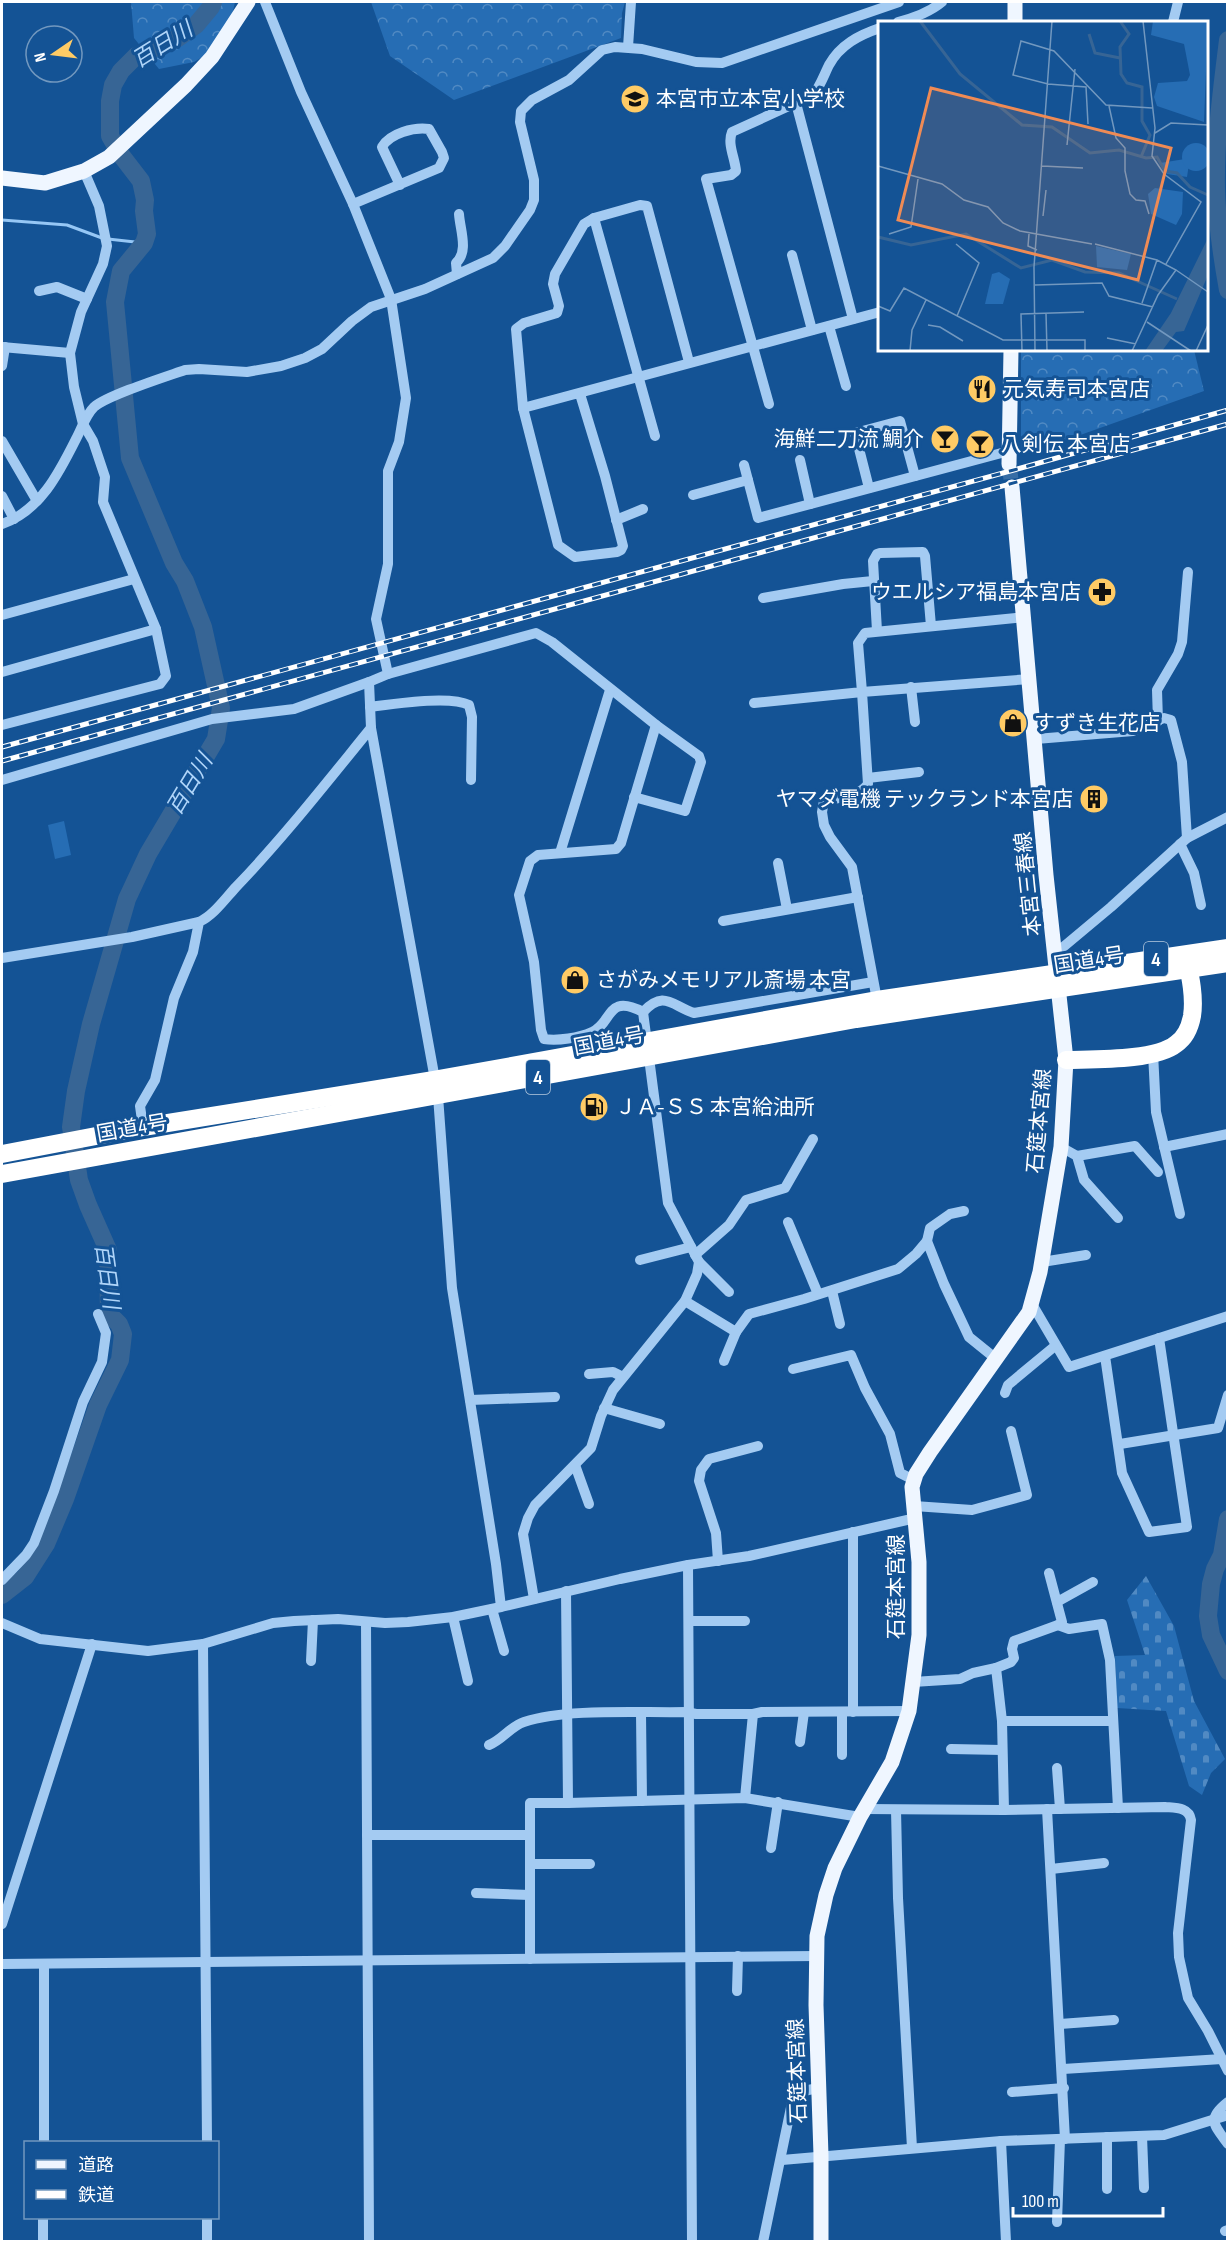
<svg xmlns="http://www.w3.org/2000/svg" width="1229" height="2243" viewBox="0 0 1229 2243" font-family="'Sofia Sans Condensed','Noto Sans JP',sans-serif">
  <defs>
    <pattern id="forest-crowns" width="20" height="18" patternUnits="userSpaceOnUse" patternTransform="scale(1.5)"><rect width="20" height="18" fill="#266db4"/><path d="M2 6a3 3 0 1 1 6 0M12 15a3 3 0 1 1 6 0" fill="none" stroke="#518ac3"/></pattern>
    <pattern id="cemetery-stones" width="16" height="16" patternUnits="userSpaceOnUse" patternTransform="scale(1.5)"><rect width="16" height="16" fill="#266db4"/><path d="M2 7V4a2 2 0 0 1 4 0v3zM10 15v-3a2 2 0 0 1 4 0v3z" fill="#518ac3"/></pattern>
  </defs>
  <rect width="100%" height="100%" fill="#145395"/>
  <g fill="url(#forest-crowns)">
    <polygon points="131,2 235,2 226,43 194,62 159,69 134,38"/>
    <polygon points="371,2 625,2 622,13 621,38 454,100 390,56"/>
    <polygon points="1021,350 1194,350 1204,391 1069,439 1021,449"/>
  </g>
  <polygon fill="url(#cemetery-stones)" points="1146,1576 1174,1626 1194,1701 1225,1759 1211,1773 1202,1795 1189,1786 1166,1711 1117,1708 1115,1656 1145,1655 1127,1600"/>
  <polygon fill="#266db4" points="64,821 71,855 55,859 48,825"/>
  <g fill="none" stroke-linecap="round" stroke-linejoin="round">
    <g stroke="#96c7f5" stroke-width="3">
      <polyline points="2,220 67,225 102,238"/>
      <polyline points="108,239 144,243"/>
    </g>
    <g stroke="#376595" stroke-width="18">
      <path d="M1228,40C1222,89 1215,139 1216,189C1217,223 1222,257 1228,290"/>
      <polyline points="1228,1519 1222,1555 1215,1569 1211,1584 1208,1616 1211,1635 1228,1671"/>
      <polyline points="2,1595 25,1577 46,1544 65,1499 98,1405 120,1360 123,1334 119,1324 109,1314 108,1250 88,1205 79,1180 71,1127 76,1091 91,1024 127,899 148,854 216,739 221,708 203,627 185,581 174,563 130,458 115,302 121,271 144,243 147,234 144,211 145,200 141,181 121,155 110,136 110,101 113,85 121,71 136,56 178,38 196,25 211,7 213,2"/>
    </g>
    <polyline stroke="#376da5" stroke-width="15" stroke-dasharray="15 8" stroke-linecap="butt" points="1009,464 1012,487"/>
    <g stroke="#a4cbf2" stroke-width="10">
      <polyline points="265,2 301,92 353,204 391,299 406,398 399,442 388,471 388,564 376,619 388,674 369,682 371,728 438,1096 452,1288 496,1564 501,1607"/>
      <path d="M898,22C914,18 930,12 942,2"/>
      <polyline points="1173,22 1178,2"/>
      <polyline points="628,47 631,2"/>
      <polyline points="796,103 853,319"/>
      <path d="M353,204L439,168L444,158L442,152L429,129C414,127 390,133 382,147L400,185"/>
      <polyline points="792,255 812,330"/>
      <path d="M457,274L456,263C469,251 460,230 459,214"/>
      <polyline points="39,291 57,287 87,299"/>
      <polyline points="829,326 846,386"/>
      <polyline points="2,347 70,353"/>
      <polyline points="2,366 5,347"/>
      <polyline points="580,394 605,476 623,546 621,550 617,552 575,557 558,545 523,408 880,312"/>
      <path d="M769,404L706,179L731,175L736,171C735,158 727,144 732,132L813,95C820,87 824,75 829,65C840,45 859,35 880,28"/>
      <polyline points="523,408 516,329 524,323 557,313 559,306 553,284 555,274 584,224 594,218"/>
      <polyline points="655,436 594,218 640,205 647,206 689,362"/>
      <polyline points="2,441 37,501"/>
      <polyline points="800,460 810,504"/>
      <polyline points="744,465 758,518 1009,451"/>
      <polyline points="869,488 855,433 900,421 915,476"/>
      <polyline points="693,495 748,480"/>
      <polyline points="2,496 14,519"/>
      <polyline points="616,520 643,509"/>
      <path d="M2,524C40,511 59,473 76,439C82,428 85,416 94,407C108,395 165,377 185,370L199,369L247,372L281,366L305,358L322,349L352,321L371,307L425,289L493,258L505,246L530,210L534,200V180L520,122L521,111L532,100L569,80L602,50L615,47L642,49L696,62L722,63L899,2"/>
      <polyline points="763,598 843,584 873,581"/>
      <polyline points="2,615 134,579"/>
      <polyline points="877,631 873,561 877,554 880,553 923,552 925,556 931,626"/>
      <polyline points="2,672 156,629"/>
      <path d="M388,674L536,633L552,642L656,725L621,843L616,849L538,855L530,861L519,895L534,962L541,1030L544,1039C558,1041 579,1038 592,1032C613,1023 606,993 643,1012L668,1203L699,1262L697,1274L685,1301L613,1390L601,1416L591,1448L535,1505L528,1518L523,1534L534,1599"/>
      <polyline points="911,687 915,722"/>
      <polyline points="754,703 862,692 858,643 865,633 1025,617"/>
      <path d="M370,707C392,704 450,695 469,705L472,717L471,780"/>
      <polyline points="1158,721 1157,690 1178,654 1182,642 1188,572"/>
      <polyline points="2,725 160,684 166,676 156,629 103,502 105,477 93,441 83,424 74,387 70,353 81,312 103,264 107,246 99,206 84,171"/>
      <polyline points="1036,739 1133,731 1164,718 1171,720 1182,762 1187,838"/>
      <polyline points="868,778 919,772"/>
      <polyline points="2,780 212,719 294,709 369,682"/>
      <polyline points="634,797 685,811 701,762 699,756 656,725"/>
      <polyline points="1180,844 1194,873 1201,905"/>
      <polyline points="560,853 610,690"/>
      <polyline points="778,863 787,909"/>
      <polyline points="723,921 858,897"/>
      <polyline points="1056,953 1111,907 1187,838 1228,817"/>
      <polyline points="2,958 132,937 199,922"/>
      <path d="M877,1000L852,867L830,837L824,825L822,812L824,801C840,797 857,798 868,784L862,692L1030,679"/>
      <path d="M643,1012C664,990 671,1005 694,1013L873,982"/>
      <polyline points="1153,1053 1156,1112 1180,1214"/>
      <path d="M143,1127L140,1106L155,1080L174,998L193,952L199,922C213,916 225,899 236,887C284,837 327,782 371,728"/>
      <polyline points="1061,1147 1077,1156 1084,1180 1118,1218"/>
      <polyline points="1164,1147 1228,1134"/>
      <polyline points="1077,1156 1135,1146 1158,1172"/>
      <polyline points="788,1222 818,1294"/>
      <polyline points="927,1241 930,1228 950,1214 964,1211"/>
      <polyline points="695,1255 729,1225 746,1200 785,1188 813,1139"/>
      <polyline points="640,1260 691,1247"/>
      <polyline points="699,1262 729,1292"/>
      <polyline points="1042,1262 1086,1255"/>
      <polyline points="832,1291 840,1324"/>
      <polyline points="685,1301 736,1332 749,1314 804,1299 898,1269 916,1254 927,1241 944,1284 969,1337 995,1358"/>
      <polyline points="1032,1304 1069,1367 1228,1316"/>
      <polyline points="1105,1356 1122,1473 1149,1532 1187,1527 1159,1338"/>
      <polyline points="724,1361 736,1332"/>
      <polyline points="793,1369 851,1355 865,1388 890,1434 900,1473 914,1480"/>
      <polyline points="589,1374 613,1372 623,1377"/>
      <polyline points="1005,1393 1008,1385 1055,1346"/>
      <polyline points="470,1400 555,1397"/>
      <polyline points="604,1408 660,1424"/>
      <polyline points="1120,1444 1218,1428 1228,1395"/>
      <polyline points="575,1465 589,1504"/>
      <polyline points="914,1506 972,1510 1027,1495 1011,1431"/>
      <polyline points="718,1561 716,1533 699,1481 701,1470 709,1459 758,1446"/>
      <polyline points="688,1565 692,2242"/>
      <polyline points="2,1580 26,1555 34,1543 54,1491 83,1402 102,1362 106,1333 98,1314"/>
      <polyline points="1057,1602 1093,1582"/>
      <polyline points="492,1609 504,1651"/>
      <polyline points="453,1617 468,1681"/>
      <polyline points="689,1621 745,1621"/>
      <polyline points="366,1622 369,2242"/>
      <polyline points="2,1623 40,1639 148,1651 203,1644 273,1623 294,1621 338,1619 385,1623 408,1622 453,1617 501,1607 620,1579 688,1565 749,1556 916,1518"/>
      <polyline points="1058,1625 1069,1629 1102,1624 1110,1660 1118,1808"/>
      <polyline points="203,1644 207,2142"/>
      <polyline points="311,1661 313,1620"/>
      <polyline points="996,1668 1011,1662 1014,1658 1012,1649 1014,1641 1058,1625 1062,1622 1049,1573"/>
      <polyline points="913,1682 960,1679 973,1673 996,1668 1002,1721 1004,1810"/>
      <polyline points="853,1712 853,1532"/>
      <polyline points="641,1713 642,1801"/>
      <polyline points="1002,1721 1113,1721"/>
      <polyline points="800,1742 804,1712"/>
      <path d="M489,1745C502,1740 511,1726 524,1722C567,1708 639,1713 686,1712L696,1714H753"/>
      <polyline points="951,1749 1002,1750"/>
      <polyline points="842,1755 842,1712"/>
      <polyline points="1057,1768 1060,1809"/>
      <polyline points="745,1798 753,1714 762,1712 909,1711"/>
      <polyline points="568,1803 745,1798 860,1817"/>
      <path d="M864,1809L1004,1810L1165,1807C1175,1808 1189,1807 1191,1820L1178,1933L1179,1957L1188,1998L1208,2031L1222,2059"/>
      <polyline points="1047,1809 1065,2139"/>
      <polyline points="896,1810 898,1898 912,2148"/>
      <polyline points="367,1835 530,1835"/>
      <polyline points="771,1848 778,1802"/>
      <polyline points="530,1864 590,1864"/>
      <polyline points="1051,1869 1104,1863"/>
      <polyline points="476,1893 530,1895"/>
      <polyline points="2,1924 92,1644"/>
      <polyline points="530,1959 530,1803 568,1803 566,1591"/>
      <polyline points="2,1964 816,1956"/>
      <polyline points="737,1991 738,1956"/>
      <polyline points="1060,2024 1114,2020"/>
      <polyline points="1063,2069 1222,2059 1228,2071"/>
      <polyline points="1012,2092 1064,2088"/>
      <path d="M1228,2102C1206,2119 1214,2125 1228,2144"/>
      <polyline points="1142,2136 1144,2188"/>
      <polyline points="1107,2137 1107,2189"/>
      <polyline points="1001,2141 1006,2242"/>
      <polyline points="44,2142 44,1964"/>
      <polyline points="782,2160 1001,2141 1164,2135 1228,2115"/>
      <polyline points="207,2218 207,2242"/>
      <polyline points="1057,2222 1060,2139"/>
      <polyline points="1225,2231 1228,2230"/>
      <polyline points="43,2242 43,2218"/>
      <polyline points="763,2242 794,2093 818,2088"/>
    </g>
    <g stroke="#eff6ff" stroke-width="15">
      <polyline points="1015,22 1015,2"/>
      <polyline points="2,178 45,183 84,171 109,157 186,85 212,57 248,2"/>
      <polyline points="1009,464 1011,350"/>
      <polyline points="821,2242 821,2155 816,2005 817,1936 826,1895 835,1868 860,1817 892,1762 909,1711 919,1635 919,1562 912,1487 916,1474 930,1452 1029,1312 1040,1272 1061,1147 1066,1060 1046,875 1012,487"/>
    </g>
    <g stroke="#fff" stroke-width="18">
      <path d="M1066,1060C1093,1059 1155,1061 1176,1044C1185,1038 1190,1027 1192,1016C1195,997 1190,975 1186,956"/>
      <polyline points="2,1154 143,1127 434,1080 877,1000 1228,948"/>
      <polyline points="2,1174 856,1019 1228,963"/>
    </g>
    <g stroke="#fff" stroke-width="5">
      <g id="rail">
        <polyline points="2,747 1021,468 1228,410"/>
        <polyline points="2,761 1228,424"/>
      </g>
    </g>
    <use href="#rail" stroke="#145395" stroke-width="3" stroke-dasharray="9" stroke-linecap="butt"/>
  </g>
  <defs>
    <g id="school-disc" transform="scale(1.5)"><circle r="9.5" fill="#ffcb65" stroke="#145395"/><path d="M0-5L7-2L0 1L-7-2ZM-4 1L0 2.5L4 1V4Q0 6-4 4Z" fill="#111"/></g>
    <g id="restaurant-disc" transform="scale(1.5)"><circle r="9.5" fill="#ffcb65" stroke="#145395"/><path d="M-5-6h1v4h1v-4h1v4h1v-4h1v5L-1.5 .5V6h-2V.5L-5-1ZM5-6V6H3V1.5H1.5Q1.5-4 5-6Z" fill="#111"/></g>
    <g id="bar-disc" transform="scale(1.5)"><circle r="9.5" fill="#ffcb65" stroke="#145395"/><path d="M-6-5H6L.8 .8V4.5H3.5V6h-7V4.5H-.8V.8Z" fill="#111"/></g>
    <g id="pharmacy-disc" transform="scale(1.5)"><circle r="9.5" fill="#ffcb65" stroke="#145395"/><path d="M-2-6h4v4h4v4h-4v4h-4v-4h-4v-4h4Z" fill="#111"/></g>
    <g id="shop-disc" transform="scale(1.5)"><circle r="9.5" fill="#ffcb65" stroke="#145395"/><path d="M-5-2.5h2.3a2.7 3.5 0 0 1 5.4 0H5L5.5 6h-11ZM-1.5-2.5h3a1.5 2.3 0 0 0-3 0Z" fill="#111"/></g>
    <g id="building-disc" transform="scale(1.5)"><circle r="9.5" fill="#ffcb65" stroke="#145395"/><path d="M-4-6H4V6H1V3H-1V6H-4ZM-2.5-4.3h1.7v1.8h-1.7ZM.8-4.3h1.7v1.8H.8ZM-2.5-1h1.7V.8h-1.7ZM.8-1h1.7V.8H.8Z" fill="#111"/></g>
    <g id="fuel-disc" transform="scale(1.5)"><circle r="9.5" fill="#ffcb65" stroke="#145395"/><path d="M-5.5-6h7V0h2V4h1.3V-2.5L3-4.5l.8-.8L6-3V5H2.5V1h-1V6h-7ZM-4.2-4.7v3.2H.2V-4.7Z" fill="#111"/></g>
  </defs>
  <g fill-rule="evenodd">
    <use href="#school-disc" x="635" y="99"/>
    <use href="#restaurant-disc" x="982" y="389"/>
    <use href="#bar-disc" x="945" y="439"/>
    <use href="#bar-disc" x="980" y="444"/>
    <use href="#pharmacy-disc" x="1102" y="592"/>
    <use href="#shop-disc" x="1013" y="723"/>
    <use href="#building-disc" x="1094" y="799"/>
    <use href="#shop-disc" x="575" y="980"/>
    <use href="#fuel-disc" x="594" y="1107"/>
  </g>
  <g text-anchor="middle" stroke-width="6" stroke-linejoin="round" paint-order="stroke">
    <g fill="#145395" stroke="#b8cbdf" stroke-width="1.5">
      <rect x="1144" y="942" width="24" height="34" rx="4.5"/>
      <rect x="526" y="1060" width="24" height="34" rx="4.5"/>
    </g>
    <g font-size="20" font-weight="bold" fill="#fff">
      <text x="1156" y="966">4</text>
      <text x="538" y="1084">4</text>
    </g>
    <g font-size="21" fill="#fff" stroke="#145395" text-anchor="start">
      <text x="656" y="106">本宮市立本宮小学校</text>
      <text x="1003" y="396">元気寿司本宮店</text>
      <text x="924" y="446" text-anchor="end">海鮮二刀流 鯛介</text>
      <text x="1001" y="451">八剣伝 本宮店</text>
      <text x="1081" y="599" text-anchor="end">ウエルシア福島本宮店</text>
      <text x="1034" y="730">すずき生花店</text>
      <text x="1073" y="806" text-anchor="end">ヤマダ電機 テックランド本宮店</text>
      <text x="596" y="987">さがみメモリアル斎場 本宮</text>
      <text x="615" y="1114">ＪＡ-ＳＳ 本宮給油所</text>
    </g>
    <g font-size="21" fill="#fff" stroke="#145395">
      <text transform="translate(1028 884) rotate(-96)" y="7">本宮三春線</text>
      <text transform="translate(1089 960) rotate(-9)" y="7">国道4号</text>
      <text transform="translate(609 1041) rotate(-11)" y="7">国道4号</text>
      <text transform="translate(1039 1121) rotate(-85)" y="7">石筵本宮線</text>
      <text transform="translate(132 1128) rotate(-10)" y="7">国道4号</text>
      <text transform="translate(896 1587) rotate(-90)" y="7">石筵本宮線</text>
      <text transform="translate(797 2071) rotate(-92)" y="7">石筵本宮線</text>
    </g>
    <g font-size="22" font-style="italic" fill="#b0d5f9" stroke="#145395">
      <text transform="translate(162 44) rotate(-32)" y="8">百日川</text>
      <text transform="translate(189 784) rotate(-59)" y="8">百日川</text>
      <text transform="translate(108 1276) rotate(82)" y="8">百日川</text>
    </g>
  </g>
  <g transform="translate(878 21)">
    <rect width="330" height="330" fill="#145395"/>
    <path d="M275,0H330L326,101L279,85L276,76L280,62L309,60L312,54L306,23L273,14ZM307,138L311,143L309,156L289,153L282,142ZM277,167L305,171L304,193L298,204L273,193L270,173ZM218,225L253,233L249,249L219,246Z" fill="#266db4"/>
    <path d="M304 136a14 14 0 1 1 28 0a14 14 0 1 1-28 0Z" fill="#266db4"/>
    <path d="M121,251L132,258L125,283H107L114,253Z" fill="#266db4"/>
    <path d="M330,217V254L306,310L298,311L284,330H267L293,292Z" fill="#376595"/>
    <path fill="none" stroke="#376595" stroke-width="3" d="M42,0L82,53L144,104L174,106L212,132L241,129L268,137L279,136L287,150L299,152L312,166L330,174M242,0L251,13L242,26L243,53L249,62L264,66V100L272,114L263,136M211,13L217,32L242,37M0,216L33,224L88,213L143,247L174,239L207,251L241,252L299,278"/>
    <path fill="none" stroke="#7298bf" stroke-width="1.5" d="M265,0L277,107L274,135L286,153L323,181L288,243M231,85L238,117L247,127V150L252,173L258,179L267,180L271,193M210,103L208,66L170,63L135,54L143,20L176,30L228,84L274,87M277,112L293,102L330,104M189,124L197,48M0,145L64,163L86,179L110,186L125,202L142,210L214,223M164,145L205,147M165,195L168,169M11,213L33,206L40,158M151,213L150,225L159,229M78,223L101,242L79,295M217,223L279,239L298,249L280,274L254,330M298,249L330,271M157,264L224,262L231,275L275,286M264,282L279,239M0,285L12,290L26,267L125,319H207V330M168,292L169,330M269,301L313,330M50,304L62,306L85,320M229,317L258,323M32,330L34,309L48,279M144,330L143,293L206,291M157,330L156,246L174,0M318,330L330,304"/>
    <path fill="#ef8b55" fill-opacity="0.15" stroke="#ef8b55" stroke-width="3" d="M53,67L293,127L260,259L20,199Z"/>
    <rect width="330" height="330" fill="none" stroke="#fff" stroke-width="3"/>
  </g>
  <rect width="1229" height="2243" fill="none" stroke="#ffffff" stroke-width="6"/>
  <rect x="24" y="2141" width="195" height="78" fill="#145395" stroke="#7298bf" stroke-width="1.5"/>
  <rect x="36" y="2160" width="30" height="9" fill="#eff6ff" stroke="#7298bf" stroke-width="1.5"/>
  <text x="78" y="2171" font-size="18" fill="#ffffff">道路</text>
  <rect x="36" y="2190" width="30" height="9" fill="#ffffff" stroke="#7298bf" stroke-width="1.5"/>
  <text x="78" y="2201" font-size="18" fill="#ffffff">鉄道</text>
  <g transform="translate(54 54) rotate(256)"><circle r="28" fill="#145395" stroke="#7298bf" stroke-width="1.5"/>
  <path d="M0-4.5L10 22L0 15L-10 22Z" fill="#ffcb65"/>
  <text y="-9" font-size="16" font-weight="bold" text-anchor="middle" fill="#ffffff">N</text>
  </g>
  <path d="M1013 2207v9h150v-9" fill="none" stroke="#ffffff" stroke-width="3"/>
  <text x="1022" y="2207" font-size="18" fill="#ffffff" stroke="#145395" stroke-width="4.5" paint-order="stroke">100 m</text>
</svg>
